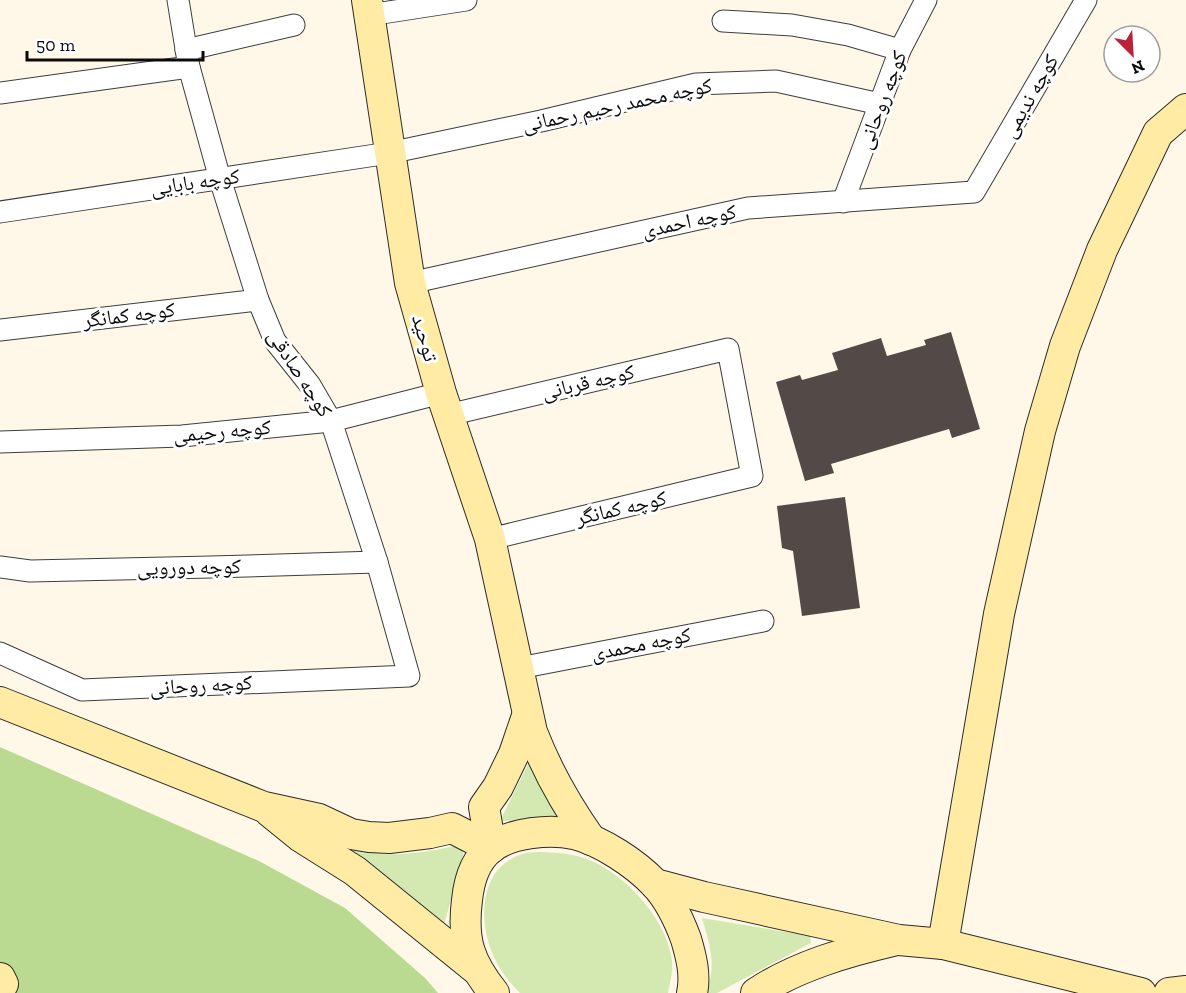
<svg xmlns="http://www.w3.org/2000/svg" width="1186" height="993" viewBox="0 0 1186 993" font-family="'Zilla Slab','Noto Naskh Arabic',serif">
  <rect width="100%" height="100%" fill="#fff8e8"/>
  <g fill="#d4e9b2">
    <polygon points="530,760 565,819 500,821"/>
    <path d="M466,844L444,925L341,848C355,846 368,852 382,854C409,856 440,849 466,844Z"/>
    <path d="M545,852C563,853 582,855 598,864C631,881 668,923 672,961C673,972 670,982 668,993H520C510,983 501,972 495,959C477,923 478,865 526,853C532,852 539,852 545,852Z"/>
    <path d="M702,918L810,936L811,943L717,993H706C717,965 710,946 702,918Z"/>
  </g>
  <polygon fill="#bada91" points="0,747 259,861 345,908 425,978 438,993 0,993"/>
  <g fill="#534a47">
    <polygon points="951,332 980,429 952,438 949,429 831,464 834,473 805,481 776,382 800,375 802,380 838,370 832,353 881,338 887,356 926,345 924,340"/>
    <polygon points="845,497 860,608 802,616 793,551 782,548 777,506"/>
  </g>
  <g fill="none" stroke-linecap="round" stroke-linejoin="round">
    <g stroke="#3d3d3d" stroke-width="23">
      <g id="street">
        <polyline points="369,15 466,0"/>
        <polyline points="723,21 792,25 848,35 900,50"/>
        <polyline points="186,50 294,25"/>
        <polyline points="0,93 189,67"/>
        <polyline points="843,202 900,50 926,0"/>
        <polyline points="0,212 389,153 541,121 696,84 776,81 880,104"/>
        <polyline points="410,283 748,208 974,192 1086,0"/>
        <polyline points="0,330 258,300"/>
        <polyline points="448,415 728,349 752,476 490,539"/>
        <polyline points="0,442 182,436 331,421 441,393"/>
        <polyline points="0,567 30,571 211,567 377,562"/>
        <polyline points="0,653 82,690 409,676 377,562 331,421 310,385 275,341 258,300 220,179 189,67 178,0"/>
        <polyline points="519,668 763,621"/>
      </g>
    </g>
    <g stroke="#2c2c2c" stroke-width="32">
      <g id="secondary">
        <path d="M367,0L410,283L441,393L490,539L532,732C547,771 567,806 591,840"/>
        <polyline points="0,702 264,807 319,819 351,834 369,837 389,838 430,833 452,828 491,848"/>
        <polyline points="269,811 301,837 355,871 476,969"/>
        <polyline points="491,848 484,807 498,787 514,754 527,716"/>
        <polyline points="655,884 704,897 899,940 943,944 1141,993"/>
        <polyline points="943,944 999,614 1040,431 1065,346 1102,250 1158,133 1186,109"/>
        <polyline points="0,978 3,984"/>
        <path d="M494,993C469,962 462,940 467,900C469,881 475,860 491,848C511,832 551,829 574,834C602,841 636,864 655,884C669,899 679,920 686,939C691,956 696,975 692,993"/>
        <path d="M756,993C797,966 846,952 893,941"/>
        <polyline points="1169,993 1186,991"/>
      </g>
    </g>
    <use href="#street" stroke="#fff" stroke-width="21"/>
    <use href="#secondary" stroke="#ffeba3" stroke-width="30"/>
  </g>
  <g text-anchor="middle" stroke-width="6" stroke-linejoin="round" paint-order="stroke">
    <g font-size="21" fill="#0a0a0a" stroke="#fff">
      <text transform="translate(1030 96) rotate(-60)" y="7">کوچه ندیمی</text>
      <text transform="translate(882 100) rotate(-69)" y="7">کوچه روحانی</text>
      <text transform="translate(617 105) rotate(-12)" y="7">کوچه محمد رحیم رحمانی</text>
      <text transform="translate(195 182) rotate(-8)" y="7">کوچه بابایی</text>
      <text transform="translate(689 221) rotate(-12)" y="7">کوچه احمدی</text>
      <text transform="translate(129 315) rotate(-7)" y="7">کوچه کمانگر</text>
      <text transform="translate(425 338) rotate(74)" y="7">توحید</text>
      <text transform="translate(300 373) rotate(57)" y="7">کوچه صادقی</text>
      <text transform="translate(588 382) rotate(-13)" y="7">کوچه قربانی</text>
      <text transform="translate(222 431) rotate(-5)" y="7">کوچه رحیمی</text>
      <text transform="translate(621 508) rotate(-13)" y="7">کوچه کمانگر</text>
      <text transform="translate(189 567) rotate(-1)" y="7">کوچه دورویی</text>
      <text transform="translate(641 644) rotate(-11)" y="7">کوچه محمدی</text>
      <text transform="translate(201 685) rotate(-3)" y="7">کوچه روحانی</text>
    </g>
  </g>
  <g transform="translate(1132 54) rotate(156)"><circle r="28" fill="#ffffff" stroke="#9d9d9d" stroke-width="1.5"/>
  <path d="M0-4.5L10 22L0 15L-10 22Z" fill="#bb223a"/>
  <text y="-9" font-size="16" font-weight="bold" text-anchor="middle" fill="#0a0a0a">N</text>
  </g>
  <path d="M27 51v9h176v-9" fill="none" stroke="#0a0a0a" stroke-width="3"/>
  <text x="36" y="51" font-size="18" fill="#0a0a0a" stroke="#ffffff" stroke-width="4.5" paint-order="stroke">50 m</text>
</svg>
